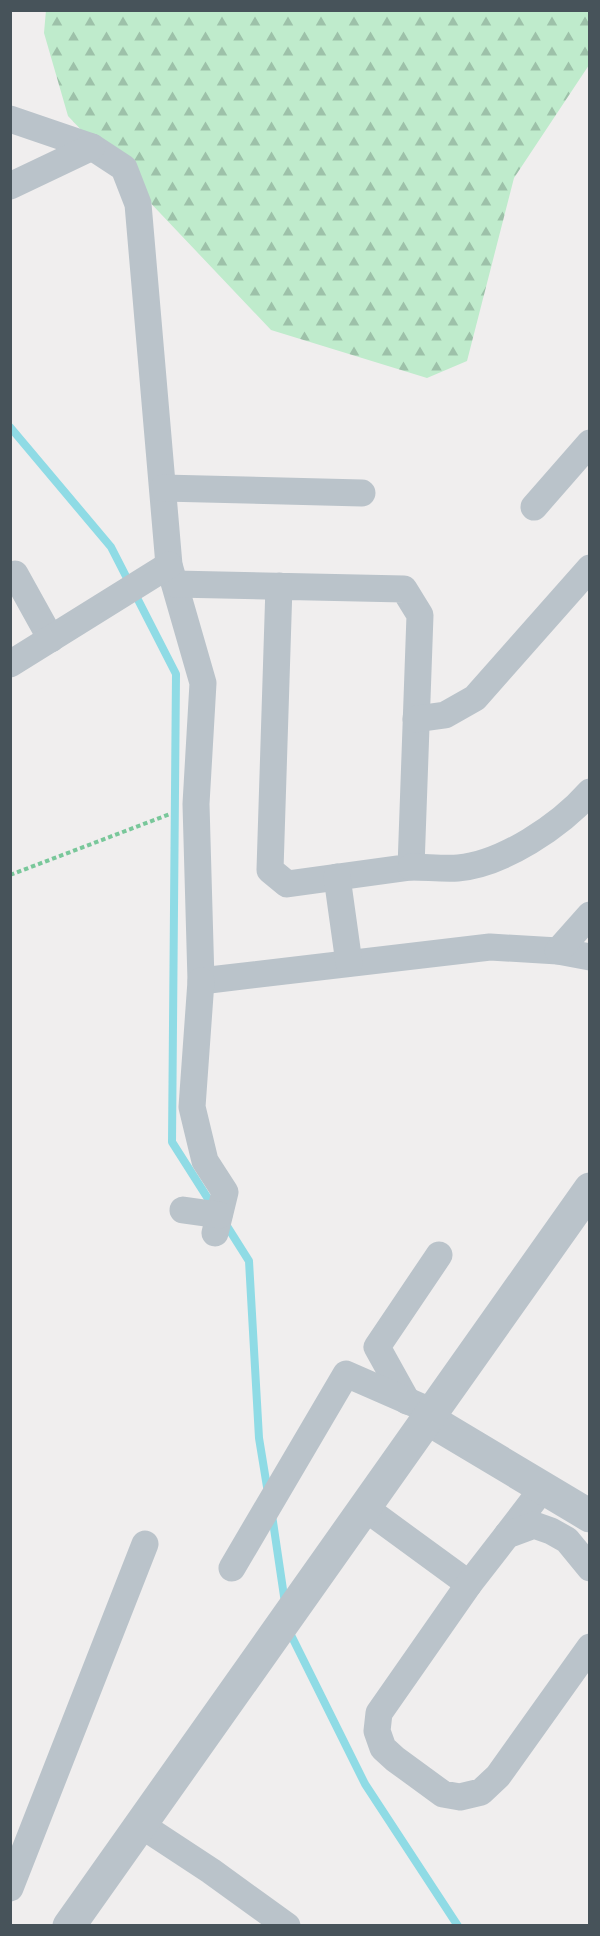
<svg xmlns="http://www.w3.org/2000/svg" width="600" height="1936" viewBox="0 0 600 1936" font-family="'Fira Sans Condensed',sans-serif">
  <defs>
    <pattern id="forest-firs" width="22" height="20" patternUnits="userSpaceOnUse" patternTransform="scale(1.5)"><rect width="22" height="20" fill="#bfebcc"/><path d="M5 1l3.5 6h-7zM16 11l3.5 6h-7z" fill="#9dc1a9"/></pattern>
  </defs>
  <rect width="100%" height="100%" fill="#f0eeee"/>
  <polygon fill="url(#forest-firs)" points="46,10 589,11 589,65 514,178 467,361 427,378 271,330 68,116 44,33"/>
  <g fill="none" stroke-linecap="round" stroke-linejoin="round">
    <g stroke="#8fdbe5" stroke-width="8">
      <polyline points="10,427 111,547 176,674 172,1142 214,1208"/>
      <polyline points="225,1223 249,1261 259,1438 268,1493"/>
      <polyline points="272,1515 285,1603"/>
      <polyline points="289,1631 365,1784 458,1926"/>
    </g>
    <polyline stroke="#79c79a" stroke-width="4" stroke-dasharray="4.5 3" stroke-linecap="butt" points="10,875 170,814"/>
    <g stroke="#bac3ca" stroke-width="27">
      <polyline points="10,119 92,147 124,168 138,204 169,565 203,683 196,804 201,981 490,947 558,951 590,957"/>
      <polyline points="10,186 92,147"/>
      <polyline points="163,488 362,493"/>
      <polyline points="534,507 590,443"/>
      <polyline points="15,574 51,639"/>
      <polyline points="175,584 404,589 420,615 411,867 287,884 270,870 279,586"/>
      <polyline points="10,664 169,565"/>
      <polyline points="416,719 445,715 475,698 590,568"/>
      <path d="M411,867C426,867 443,869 458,868C503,864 560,826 590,792"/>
      <polyline points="337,877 349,963"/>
      <polyline points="558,951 590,915"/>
      <polyline points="201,981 192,1107 205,1161 225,1192 215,1233"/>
      <polyline points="183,1210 219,1215"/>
      <polyline points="407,1401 377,1347 439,1255"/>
      <polyline points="365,1508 469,1584"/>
      <polyline points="507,1535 543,1488"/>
      <polyline points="232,1568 346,1374 433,1412"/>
      <polyline points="590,1568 567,1540 551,1531 534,1525 507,1535 469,1584 379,1713 377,1731 383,1748 395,1759 443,1794 460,1797 481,1792 498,1776 590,1647"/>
      <polyline points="141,1825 211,1871 287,1926"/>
      <polyline points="10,1888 145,1544"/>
    </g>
    <g stroke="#bac3ca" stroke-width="33">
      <polyline points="428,1419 590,1516"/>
      <polyline points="69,1926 590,1189"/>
    </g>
  </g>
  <rect width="600" height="1936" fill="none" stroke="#47535a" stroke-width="24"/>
</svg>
